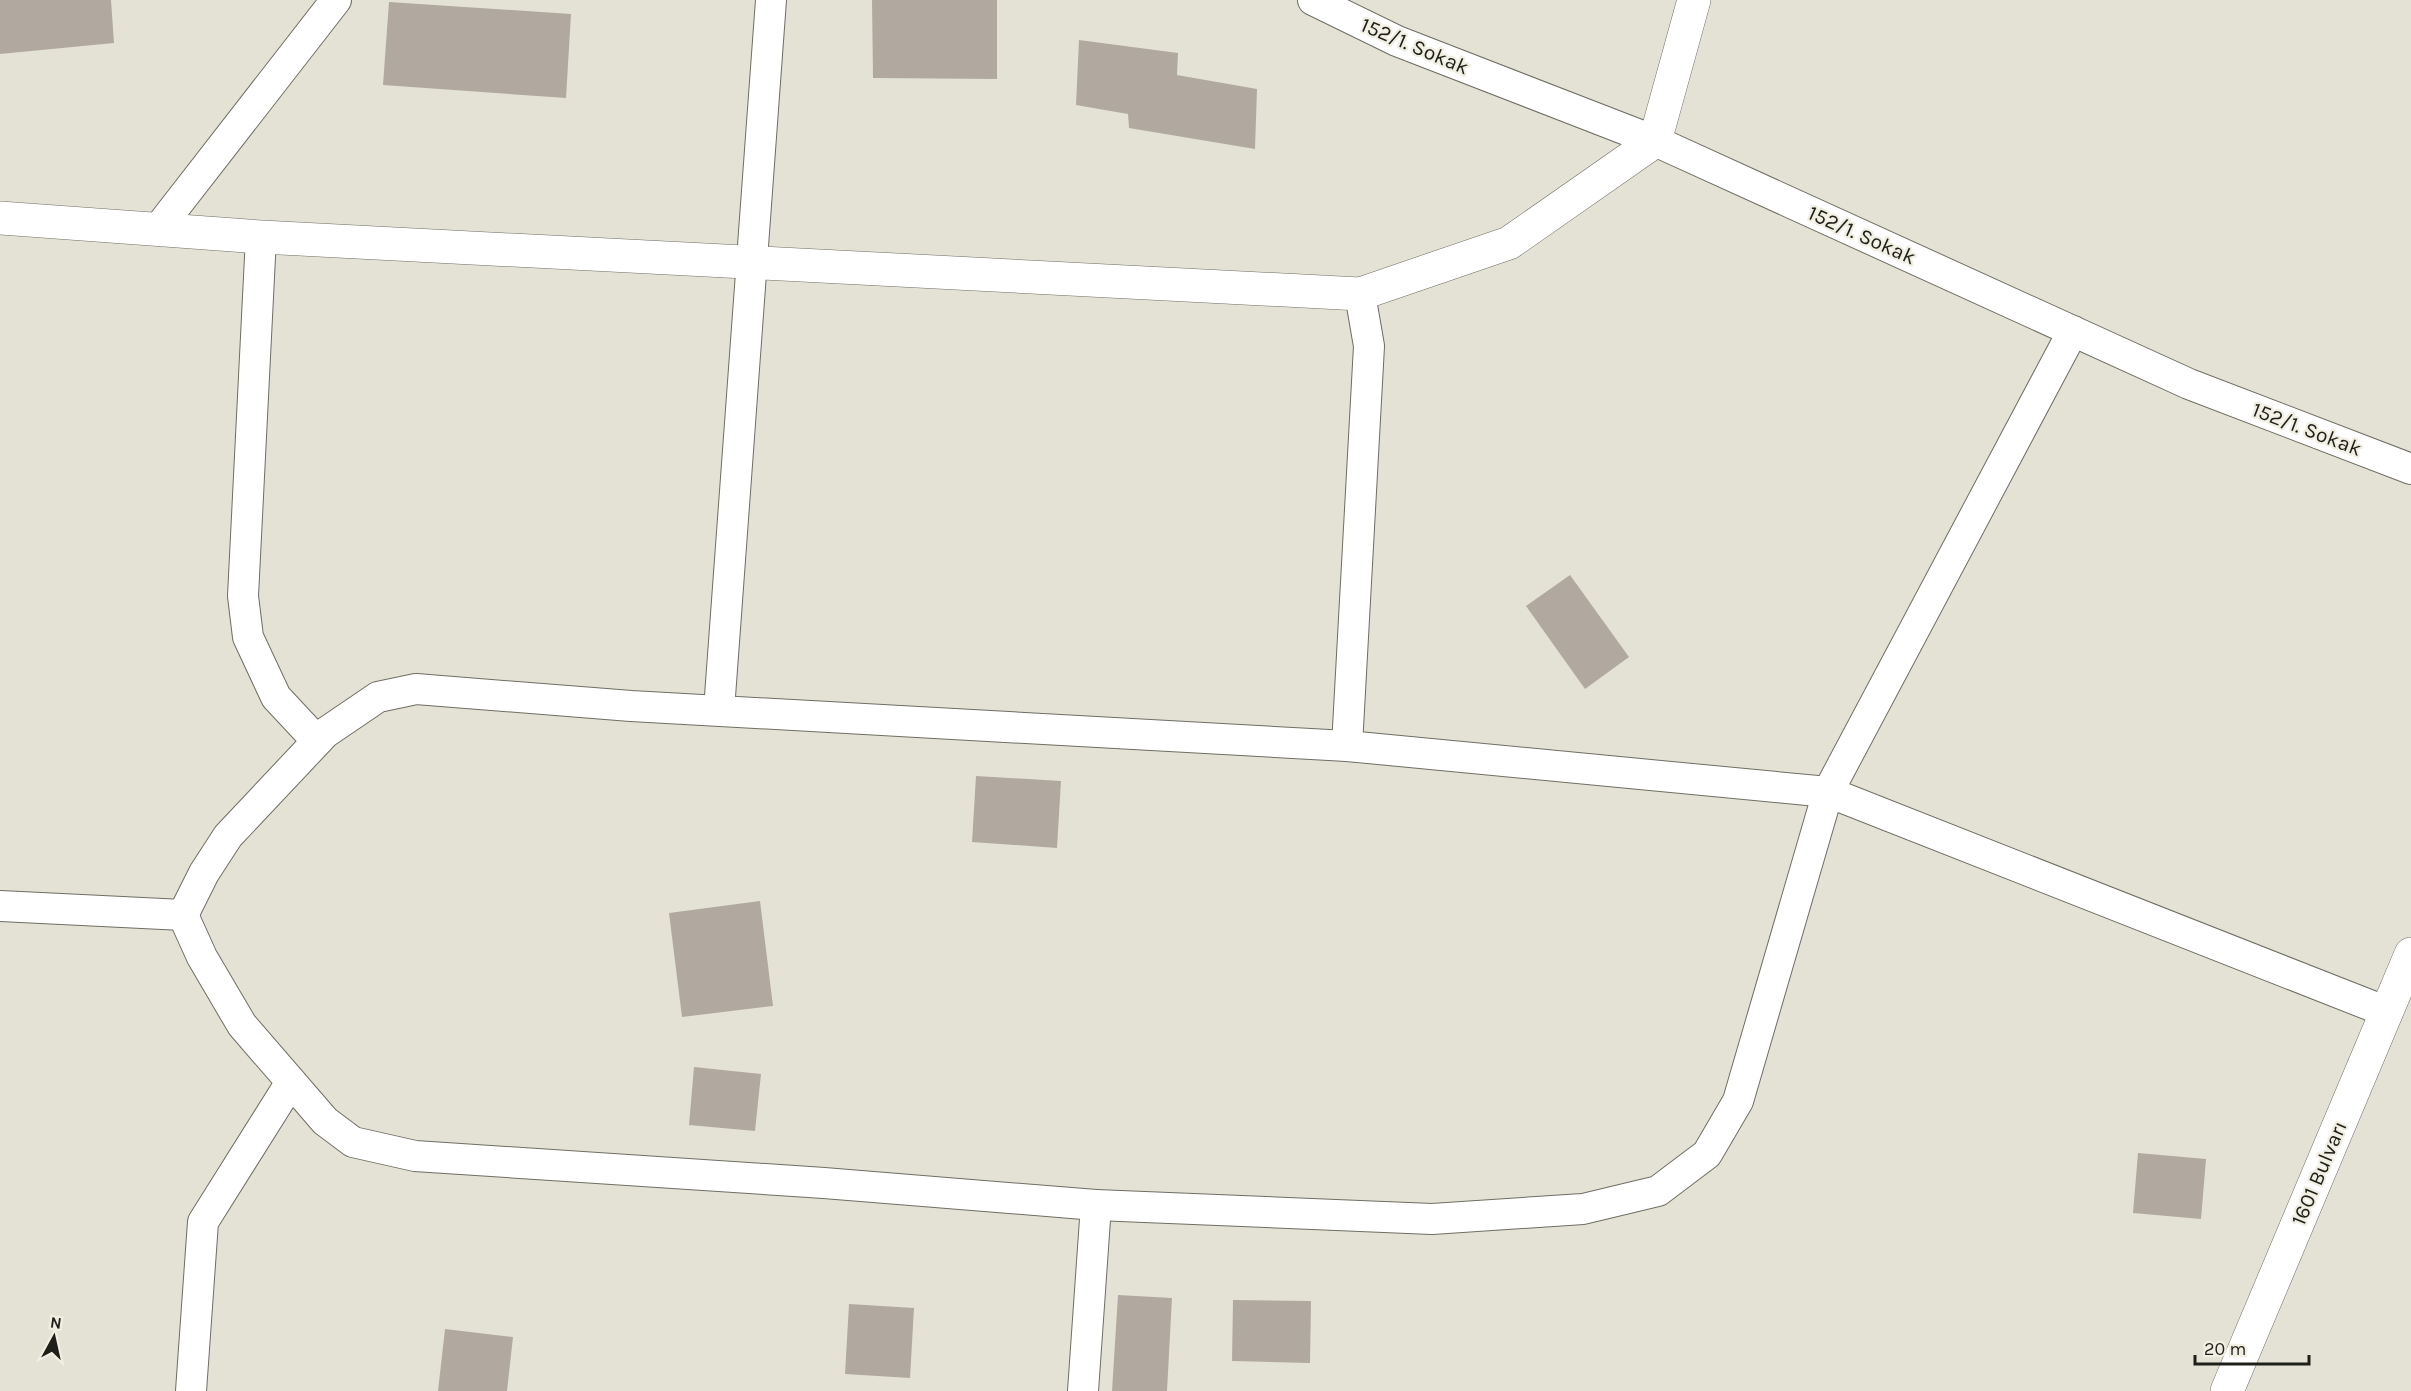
<svg xmlns="http://www.w3.org/2000/svg" width="2411" height="1391" viewBox="0 0 2411 1391" font-family="Karla,sans-serif">
  <rect width="100%" height="100%" fill="#e4e2d5"/>
  <g fill="#b1a99f">
    <polygon points="0,0 111,0 114,43 0,54"/>
    <polygon points="872,0 997,0 997,79 873,78"/>
    <polygon points="389,2 571,14 566,98 383,85"/>
    <polygon points="1079,40 1178,53 1177,75 1257,89 1255,149 1129,128 1128,114 1076,105"/>
    <polygon points="1570,575 1629,657 1585,689 1526,606"/>
    <polygon points="976,776 1061,781 1057,848 972,842"/>
    <polygon points="760,901 773,1006 682,1017 669,913"/>
    <polygon points="694,1067 761,1074 755,1131 689,1125"/>
    <polygon points="2138,1153 2206,1159 2201,1219 2133,1213"/>
    <polygon points="1118,1295 1172,1298 1167,1391 1112,1391"/>
    <polygon points="1233,1300 1311,1301 1310,1363 1232,1361"/>
    <polygon points="849,1304 914,1308 910,1378 845,1374"/>
    <polygon points="445,1329 513,1337 507,1391 438,1391"/>
  </g>
  <g fill="none" stroke-linecap="round" stroke-linejoin="round">
    <g stroke="#6f6e63" stroke-width="32">
      <g id="minor">
        <polyline points="1313,0 1397,41 1655,141 2189,384 2411,469"/>
        <polyline points="158,229 336,0"/>
        <polyline points="261,237 243,596 248,637 276,697 317,741"/>
        <polyline points="719,710 771,0"/>
        <polyline points="1347,746 1369,346 1360,294"/>
        <polyline points="0,906 183,915"/>
        <polyline points="183,915 202,957 242,1025 325,1121 353,1142 415,1156 824,1183 1096,1205 1432,1219 1583,1209 1658,1191 1707,1154 1738,1101 1828,792 2073,331"/>
        <polyline points="183,915 204,873 228,836 325,733 378,697 416,689 631,706 1347,746 1828,792 2387,1012"/>
        <polyline points="191,1391 203,1222 291,1082"/>
        <polyline points="1083,1391 1096,1205"/>
      </g>
    </g>
    <g stroke="#6f6e63" stroke-width="34">
      <g id="tertiary">
        <polyline points="0,218 261,237 1360,294 1509,243 1655,141 1694,0"/>
        <polyline points="2227,1391 2411,954"/>
      </g>
    </g>
    <use href="#minor" stroke="#fff" stroke-width="30"/>
    <use href="#tertiary" stroke="#fff" stroke-width="33"/>
  </g>
  <g text-anchor="middle" stroke-width="4.5" stroke-linejoin="round" paint-order="stroke">
    <g font-size="21" fill="#1f1f1a" stroke="#f1efe2">
      <text transform="translate(1415 46) rotate(23)" y="7">152/1. Sokak</text>
      <text transform="translate(1862 235) rotate(24)" y="7">152/1. Sokak</text>
      <text transform="translate(2307 429) rotate(21)" y="7">152/1. Sokak</text>
      <text transform="translate(2319 1173) rotate(-67)" y="7">1601 Bulvarı</text>
    </g>
  </g>
  <g transform="translate(54 1337) rotate(8)" stroke="#f1efe2" stroke-width="4.5" paint-order="stroke">
  <path d="M0-4.5L10 22L0 15L-10 22Z" fill="#1f1f1a"/>
  <text y="-9" font-size="16" font-weight="bold" text-anchor="middle" fill="#1f1f1a">N</text>
  </g>
  <path d="M2195 1355v9h114v-9" fill="none" stroke="#1f1f1a" stroke-width="3"/>
  <text x="2204" y="1355" font-size="18" fill="#1f1f1a" stroke="#f1efe2" stroke-width="4.5" paint-order="stroke">20 m</text>
</svg>
